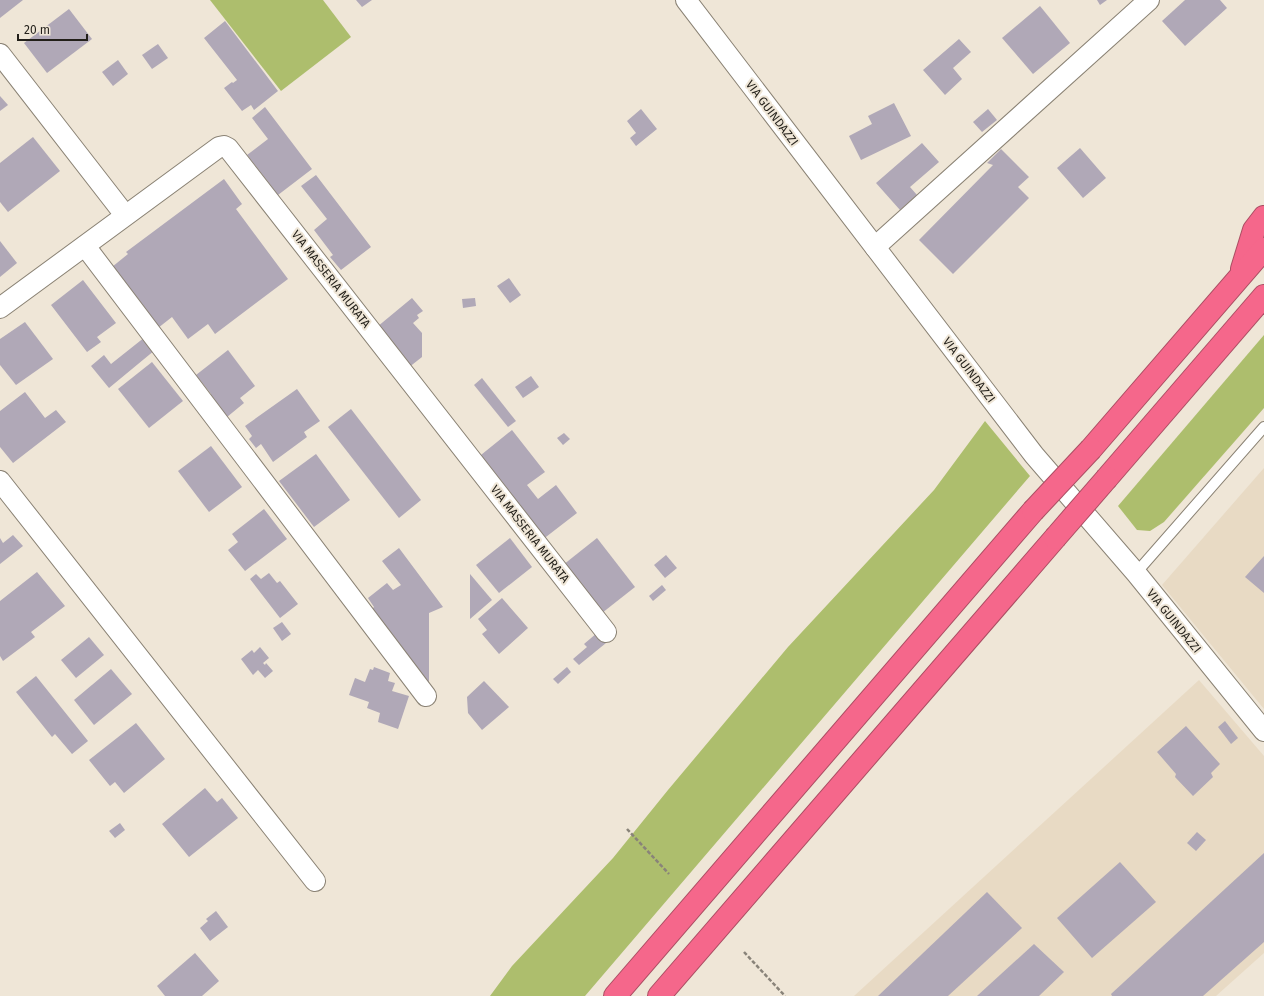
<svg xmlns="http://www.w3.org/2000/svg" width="1264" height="996" viewBox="0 0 1264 996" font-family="'Fira Sans',sans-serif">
  <rect width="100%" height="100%" fill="#efe6d7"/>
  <g fill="#e8dac4">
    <polygon points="1264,468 1264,709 1162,585"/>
    <polygon points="1199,680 1264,756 1264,953 1216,996 854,996"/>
  </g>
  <g fill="#adbe6d">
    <polygon points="210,0 323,0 351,37 281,91"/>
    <polygon points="1264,335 1264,408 1164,522 1150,531 1137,530 1118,506"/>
    <polygon points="985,421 1030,476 585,996 490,996 512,966 613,858 668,790 788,647 934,490"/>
  </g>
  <g fill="#b0a8b7">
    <polygon points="0,0 23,0 0,18"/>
    <polygon points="356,0 372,0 362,7"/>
    <polygon points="1097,0 1107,0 1100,5"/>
    <polygon points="1185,0 1220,0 1227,8 1185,46 1162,21"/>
    <polygon points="1040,6 1070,43 1033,74 1002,38"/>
    <polygon points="69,9 92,39 47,73 24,43"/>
    <polygon points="225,21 278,91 254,110 251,105 242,111 224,88 232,82 233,83 237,80 204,38"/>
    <polygon points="959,39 971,52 953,68 962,79 945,95 923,70"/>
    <polygon points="158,44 168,58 152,69 142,55"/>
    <polygon points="118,60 128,74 113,86 102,72"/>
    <polygon points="0,96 8,105 0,111"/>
    <polygon points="894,103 911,136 861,160 849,136 872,124 868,116"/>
    <polygon points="265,107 312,169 278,195 247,155 268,139 252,118"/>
    <polygon points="641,109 657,129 636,146 630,138 636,133 627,121"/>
    <polygon points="988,109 997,120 982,132 973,122"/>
    <polygon points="33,137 60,171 8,212 0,202 0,163"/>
    <polygon points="922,143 939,162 910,187 917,195 900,210 876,183"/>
    <polygon points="1080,148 1106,178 1083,198 1057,168"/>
    <polygon points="1001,149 1029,177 1018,187 1029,198 953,274 919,240 993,165 987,163"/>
    <polygon points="316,175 371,247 341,270 330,257 333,255 314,230 327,219 301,186"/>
    <polygon points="224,179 242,204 236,209 288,279 215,334 208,324 188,339 172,317 158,328 112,267 128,254 126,252"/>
    <polygon points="0,241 17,263 0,277"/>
    <polygon points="509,278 521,295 510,303 497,286"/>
    <polygon points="83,280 116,323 97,337 101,342 87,352 51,305"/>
    <polygon points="412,298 423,311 417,315 419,318 413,323 422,333 422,357 408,368 377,327"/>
    <polygon points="475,298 476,306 463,308 462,299"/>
    <polygon points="25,322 53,359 16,385 0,365 0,339"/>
    <polygon points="145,337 155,350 109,388 91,366 104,355 111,364"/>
    <polygon points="228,350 255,386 240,398 244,403 221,422 204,400 211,394 196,375"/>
    <polygon points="152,362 183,401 149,428 118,389"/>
    <polygon points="531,376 539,387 523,398 515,387"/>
    <polygon points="482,378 516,421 508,427 474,385"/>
    <polygon points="297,389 320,421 304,432 307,437 273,462 261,444 256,448 249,439 252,436 245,426"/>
    <polygon points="25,392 45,418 56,410 66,422 13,463 0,447 0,411"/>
    <polygon points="351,409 421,500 399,518 328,427"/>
    <polygon points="512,430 545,472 527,485 538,499 556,485 577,513 542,540 476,459"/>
    <polygon points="564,433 570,439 563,445 557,438"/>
    <polygon points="211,446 242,487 209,512 178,471"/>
    <polygon points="316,454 350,500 314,527 279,481"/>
    <polygon points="264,509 287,539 245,571 228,550 238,542 232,534"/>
    <polygon points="13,535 23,546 0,564 0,538 3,543"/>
    <polygon points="510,538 532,567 499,593 476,565"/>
    <polygon points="597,538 635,587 602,613 563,565"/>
    <polygon points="399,548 443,607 429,613 429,684 371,610 374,607 368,598 387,583 393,590 401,585 382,561"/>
    <polygon points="666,555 677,568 665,578 654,565"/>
    <polygon points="1264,556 1264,593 1245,577"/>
    <polygon points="37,572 65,606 31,632 35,637 3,661 0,656 0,601"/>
    <polygon points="269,573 277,583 280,581 298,604 280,618 250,579 256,574 261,579"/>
    <polygon points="470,574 492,600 470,619"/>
    <polygon points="662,585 666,590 653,601 649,596"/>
    <polygon points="502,598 528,628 499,654 482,634 487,630 478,619"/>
    <polygon points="282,622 291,634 282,641 273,628"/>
    <polygon points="597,633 606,643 579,665 573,659 587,647 584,644"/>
    <polygon points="89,637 104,655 76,678 61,660"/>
    <polygon points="260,647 269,658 263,663 265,665 266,663 273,671 265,678 258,670 253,675 241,659 252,650 254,653"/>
    <polygon points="374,667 390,673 388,681 395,683 392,691 409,696 398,729 378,722 380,713 367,708 369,702 349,695 355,678 365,682 370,669 373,670"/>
    <polygon points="567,667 571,672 558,684 553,679"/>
    <polygon points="111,669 132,694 94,725 74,700"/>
    <polygon points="36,676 88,741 72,754 55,734 52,737 16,692"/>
    <polygon points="484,681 509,707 482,730 468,713 467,697"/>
    <polygon points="1225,721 1238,738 1231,744 1218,727"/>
    <polygon points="136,723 165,759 124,793 115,782 110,786 89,760"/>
    <polygon points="1186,726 1220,764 1211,773 1213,777 1193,796 1175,777 1176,774 1157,752"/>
    <polygon points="205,788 217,802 222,798 238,818 189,857 162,824"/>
    <polygon points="120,823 125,830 115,838 109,831"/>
    <polygon points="1197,832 1206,840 1196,851 1187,843"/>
    <polygon points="1264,853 1264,942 1203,996 1112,996 1111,994"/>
    <polygon points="1120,862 1156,902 1092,958 1057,918"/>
    <polygon points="987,892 1022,928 948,996 878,996"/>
    <polygon points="216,911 228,927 210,941 200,928 208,921 206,919"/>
    <polygon points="1034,944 1064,972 1039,996 977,996"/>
    <polygon points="195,953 219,981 202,996 165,996 157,986"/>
  </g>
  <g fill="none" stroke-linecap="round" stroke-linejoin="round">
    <g stroke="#8a8274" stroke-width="12">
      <polyline id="lane" points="1136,573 1264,427"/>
    </g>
    <g stroke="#8a8274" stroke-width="22">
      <g id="street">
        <polyline points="686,0 1034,455 1136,573 1264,731"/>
        <polyline points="0,54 125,215"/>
        <polyline points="85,246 426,696"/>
        <polyline points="875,247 1149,0"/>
        <polyline points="0,308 219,147 224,146 228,148 606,632"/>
        <polyline points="0,481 315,881"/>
      </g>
    </g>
    <g stroke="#ab4e63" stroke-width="24">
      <g id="highway">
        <polyline points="1242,269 1254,230 1264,217"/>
        <polyline points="1091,449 1264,249"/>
        <polyline points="1107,478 1264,296"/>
        <polyline points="615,996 1033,511"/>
        <polyline points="659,996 1055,538"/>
      </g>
    </g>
    <g stroke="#898379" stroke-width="2.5" stroke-dasharray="4 2" stroke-linecap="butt">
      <polyline points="627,829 669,874"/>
      <polyline points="744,952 785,996"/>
    </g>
    <use href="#lane" stroke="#fff" stroke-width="10"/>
    <use href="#street" stroke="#fff" stroke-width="20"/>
    <use href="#highway" stroke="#f5678b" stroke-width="22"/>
    <g stroke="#ab4e63" stroke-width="24" stroke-linecap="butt">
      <g id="highway-bridge">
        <polyline points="1033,511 1091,449"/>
        <polyline points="1055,538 1107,478"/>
      </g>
    </g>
    <use href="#highway-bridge" stroke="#f5678b" stroke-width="22"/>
  </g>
  <g text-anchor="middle" stroke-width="4" stroke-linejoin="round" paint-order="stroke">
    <g font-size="12" fill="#221f19" stroke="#efe6d7">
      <text transform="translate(772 113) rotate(53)" y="4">VIA GUINDAZZI</text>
      <text transform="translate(331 279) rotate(52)" y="4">VIA MASSERIA MURATA</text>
      <text transform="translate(969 370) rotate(53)" y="4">VIA GUINDAZZI</text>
      <text transform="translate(530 534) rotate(52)" y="4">VIA MASSERIA MURATA</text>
      <text transform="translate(1174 621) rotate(51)" y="4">VIA GUINDAZZI</text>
    </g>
  </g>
  <path d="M18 34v6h69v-6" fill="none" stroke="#221f19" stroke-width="2"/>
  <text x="24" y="34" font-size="12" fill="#221f19" stroke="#efe6d7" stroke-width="3" paint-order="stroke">20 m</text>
</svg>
